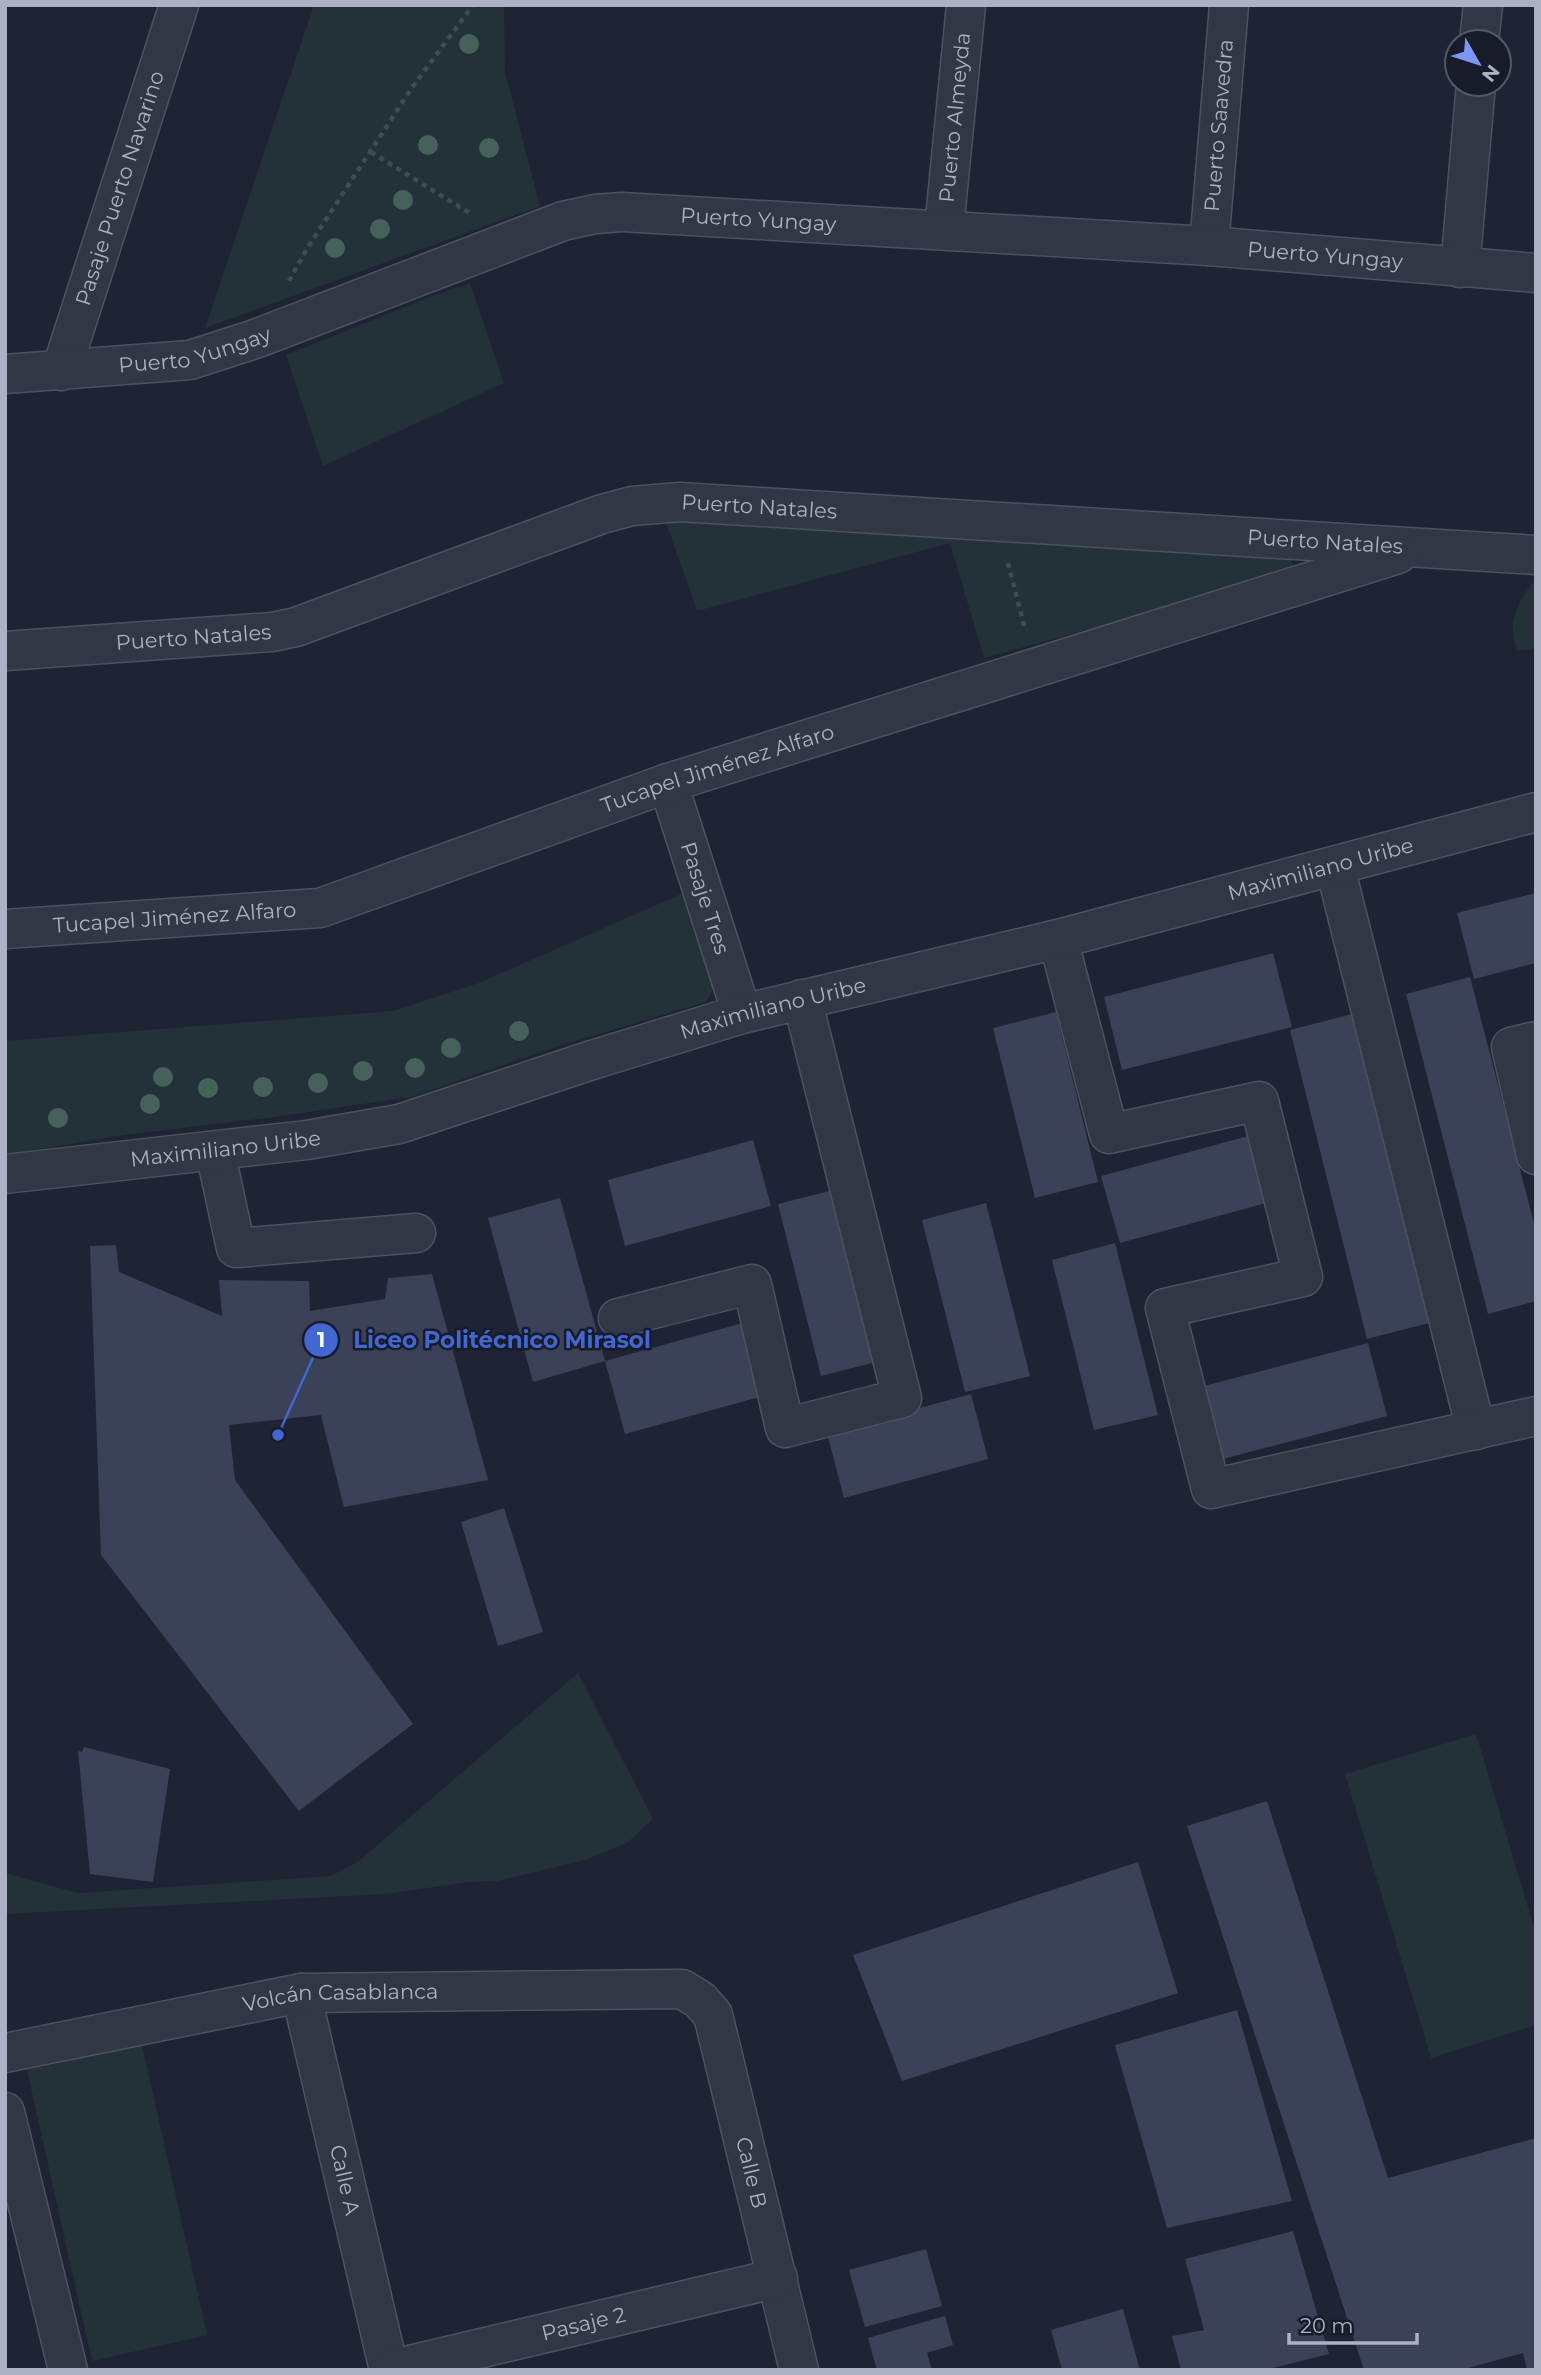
<svg xmlns="http://www.w3.org/2000/svg" width="1541" height="2375" viewBox="0 0 1541 2375" font-family="Montserrat,sans-serif">
  <rect width="100%" height="100%" fill="#1f2435"/>
  <g fill="#223238">
    <polygon points="314,5 504,5 505,72 540,206 205,328"/>
    <polygon points="470,283 504,383 323,466 286,355 427,298"/>
    <polygon points="715,521 949,539 1285,555 1291,560 1293,566 1290,573 1274,578 984,658 950,543 697,611 666,522"/>
    <path d="M1536,579V648L1517,651C1507,621 1517,602 1536,579Z"/>
    <polygon points="688,891 716,972 713,990 706,1002 562,1045 411,1097 267,1118 124,1135 5,1155 5,1041 393,1011 479,983"/>
    <polygon points="578,1673 653,1819 627,1843 585,1860 498,1881 469,1882 385,1894 5,1914 5,1873 78,1893 331,1876 359,1861"/>
    <polygon points="1476,1734 1536,1934 1536,2025 1431,2058 1345,1774"/>
    <polygon points="142,2045 207,2335 92,2361 27,2070"/>
  </g>
  <g fill="#3b4156">
    <polygon points="1536,893 1536,963 1474,979 1457,913"/>
    <polygon points="1273,953 1292,1027 1122,1070 1104,997"/>
    <polygon points="1470,977 1536,1231 1536,1301 1488,1314 1406,994"/>
    <polygon points="1056,1012 1098,1182 1035,1198 993,1028"/>
    <polygon points="1356,1013 1433,1322 1367,1339 1290,1030"/>
    <polygon points="1248,1136 1266,1203 1120,1243 1101,1176"/>
    <polygon points="753,1140 771,1206 625,1246 608,1180"/>
    <polygon points="841,1188 884,1360 821,1376 778,1204"/>
    <polygon points="560,1198 605,1361 533,1382 488,1218"/>
    <polygon points="986,1203 1030,1376 965,1392 922,1220"/>
    <polygon points="1115,1243 1158,1415 1094,1430 1052,1260"/>
    <polygon points="116,1245 119,1272 222,1316 219,1280 309,1281 310,1311 385,1299 388,1278 432,1274 488,1480 344,1507 321,1415 229,1425 235,1480 413,1724 299,1811 101,1555 90,1246"/>
    <polygon points="750,1321 770,1394 625,1434 605,1361"/>
    <polygon points="1368,1343 1387,1416 1219,1460 1200,1387"/>
    <polygon points="971,1394 988,1459 844,1498 827,1433"/>
    <polygon points="504,1508 543,1632 498,1646 461,1522"/>
    <polygon points="84,1747 170,1769 153,1882 90,1874 78,1751 82,1752"/>
    <polygon points="1267,1801 1388,2178 1536,2138 1536,2370 1527,2370 1523,2353 1461,2370 1364,2370 1187,1826"/>
    <polygon points="1138,1862 1178,1993 902,2081 853,1955"/>
    <polygon points="1237,2010 1292,2201 1167,2228 1115,2045"/>
    <polygon points="1293,2231 1329,2354 1265,2370 1181,2370 1172,2336 1204,2330 1185,2259"/>
    <polygon points="926,2249 942,2306 865,2327 849,2270"/>
    <polygon points="1123,2309 1140,2370 1062,2370 1051,2330"/>
    <polygon points="945,2316 953,2345 927,2353 932,2370 877,2370 868,2338"/>
  </g>
  <g fill="none" stroke-linecap="round" stroke-linejoin="round">
    <g stroke="#4d5161" stroke-width="41">
      <g id="minor">
        <polyline points="1479,42 1483,5"/>
        <path id="s1" d="M944,229L966,5"/>
        <path id="s2" d="M1209,246L1229,5"/>
        <polyline points="1460,268 1476,84"/>
        <path id="s3" d="M61,371L179,5"/>
        <path id="s4" d="M5,374L190,360L255,339L563,221L595,214L622,212L1209,246L1536,273"/>
        <path id="s5" d="M5,651L272,632L296,627L602,514L632,506L680,502L1536,555"/>
        <path id="s6" d="M668,783L742,1014"/>
        <polyline points="1335,867 1476,1430"/>
        <path id="s7" d="M5,929L320,908L668,783L1398,554"/>
        <polyline points="1058,939 1109,1134 1259,1101 1303,1277 1165,1308 1211,1489 1536,1416"/>
        <polyline points="1536,1041 1511,1047 1536,1155"/>
        <polyline points="215,1151 236,1248 416,1233"/>
        <path id="s8" d="M5,1174L307,1140L399,1124L592,1060L742,1014L1058,939L1536,812"/>
        <polyline points="618,1318 752,1284 785,1428 902,1398 802,999"/>
        <path id="s9" d="M301,1993L389,2370"/>
        <path id="s10" d="M5,2053L301,1993L682,1989L700,2000L713,2015L799,2370"/>
        <polyline points="5,2112 68,2370"/>
        <path id="s11" d="M389,2370L778,2278"/>
      </g>
    </g>
    <g stroke="#3e4d54" stroke-width="4.5" stroke-dasharray="5 5" stroke-linecap="butt">
      <polyline points="371,152 471,214"/>
      <polyline points="289,281 308,247 411,89 473,5"/>
      <polyline points="1008,563 1025,629"/>
    </g>
    <use href="#minor" stroke="#323746" stroke-width="38"/>
  </g>
  <g fill="#456159">
    <circle cx="469" cy="44" r="10"/>
    <circle cx="428" cy="145" r="10"/>
    <circle cx="489" cy="148" r="10"/>
    <circle cx="403" cy="200" r="10"/>
    <circle cx="380" cy="229" r="10"/>
    <circle cx="335" cy="248" r="10"/>
    <circle cx="519" cy="1031" r="10"/>
    <circle cx="451" cy="1048" r="10"/>
    <circle cx="415" cy="1068" r="10"/>
    <circle cx="363" cy="1071" r="10"/>
    <circle cx="163" cy="1077" r="10"/>
    <circle cx="318" cy="1083" r="10"/>
    <circle cx="263" cy="1087" r="10"/>
    <circle cx="208" cy="1088" r="10"/>
    <circle cx="150" cy="1104" r="10"/>
    <circle cx="58" cy="1118" r="10"/>
  </g>
  <g text-anchor="middle" stroke-width="5" stroke-linejoin="round" paint-order="stroke">
    <g font-size="21" fill="#acb1c3" stroke="#181c2a">
      <text dy="7" stroke="none"><textPath href="#s1" startOffset="112">Puerto Almeyda</textPath></text>
      <text dy="7" stroke="none"><textPath href="#s2" startOffset="121">Puerto Saavedra</textPath></text>
      <text dy="7" stroke="none"><textPath href="#s3" startOffset="192">Pasaje Puerto Navarino</textPath></text>
      <text dy="7" stroke="none"><textPath href="#s4" startOffset="780">Puerto Yungay</textPath></text>
      <text dy="7" stroke="none"><textPath href="#s4" startOffset="1348">Puerto Yungay</textPath></text>
      <text dy="7" stroke="none"><textPath href="#s4" startOffset="192">Puerto Yungay</textPath></text>
      <text dy="7" stroke="none"><textPath href="#s5" startOffset="777">Puerto Natales</textPath></text>
      <text dy="7" stroke="none"><textPath href="#s5" startOffset="1344">Puerto Natales</textPath></text>
      <text dy="7" stroke="none"><textPath href="#s5" startOffset="189">Puerto Natales</textPath></text>
      <text dy="7" stroke="none"><textPath href="#s7" startOffset="737">Tucapel Jiménez Alfaro</textPath></text>
      <text dy="7" stroke="none"><textPath href="#s8" startOffset="1354">Maximiliano Uribe</textPath></text>
      <text dy="7" stroke="none"><textPath href="#s6" startOffset="121">Pasaje Tres</textPath></text>
      <text dy="7" stroke="none"><textPath href="#s7" startOffset="170">Tucapel Jiménez Alfaro</textPath></text>
      <text dy="7" stroke="none"><textPath href="#s8" startOffset="789">Maximiliano Uribe</textPath></text>
      <text dy="7" stroke="none"><textPath href="#s8" startOffset="222">Maximiliano Uribe</textPath></text>
      <text dy="7" stroke="none"><textPath href="#s10" startOffset="341">Volcán Casablanca</textPath></text>
      <text dy="7" stroke="none"><textPath href="#s10" startOffset="886">Calle B</textPath></text>
      <text dy="7" stroke="none"><textPath href="#s9" startOffset="192">Calle A</textPath></text>
      <text dy="7" stroke="none"><textPath href="#s11" startOffset="200">Pasaje 2</textPath></text>
    </g>
  </g>
  <path fill="none" stroke="#4167d3" stroke-width="2.5" d="M278 1435L321 1340"/>
  <g fill="#4167d3" stroke="#181c2a" stroke-width="2.5">
    <circle cx="278" cy="1435" r="7"/>
    <circle cx="321" cy="1340" r="18"/>
  </g>
  <g font-size="21" text-anchor="middle" font-weight="bold" fill="#fff">
    <text x="321" y="1347">1</text>
  </g>
  <g font-size="23" text-anchor="middle" font-weight="bold" fill="#4167d3" stroke="#181c2a" stroke-width="5" stroke-linejoin="round" paint-order="stroke">
    <text x="502" y="1348">Liceo Politécnico Mirasol</text>
  </g>
  <rect width="1541" height="2375" fill="none" stroke="#acb1c3" stroke-width="14"/>
  <g transform="translate(1478 63) rotate(129)"><circle r="33" fill="#181c2a" stroke="#535867" stroke-width="2"/>
  <path d="M0-5L12 26L0 18L-12 26Z" fill="#7c96f8"/>
  <text y="-10" font-size="19" font-weight="bold" text-anchor="middle" fill="#acb1c3">N</text>
  </g>
  <path d="M1289 2333v10h128v-10" fill="none" stroke="#acb1c3" stroke-width="3.5"/>
  <text x="1300" y="2333" font-size="21" fill="#acb1c3" stroke="#181c2a" stroke-width="5" paint-order="stroke">20 m</text>
</svg>
